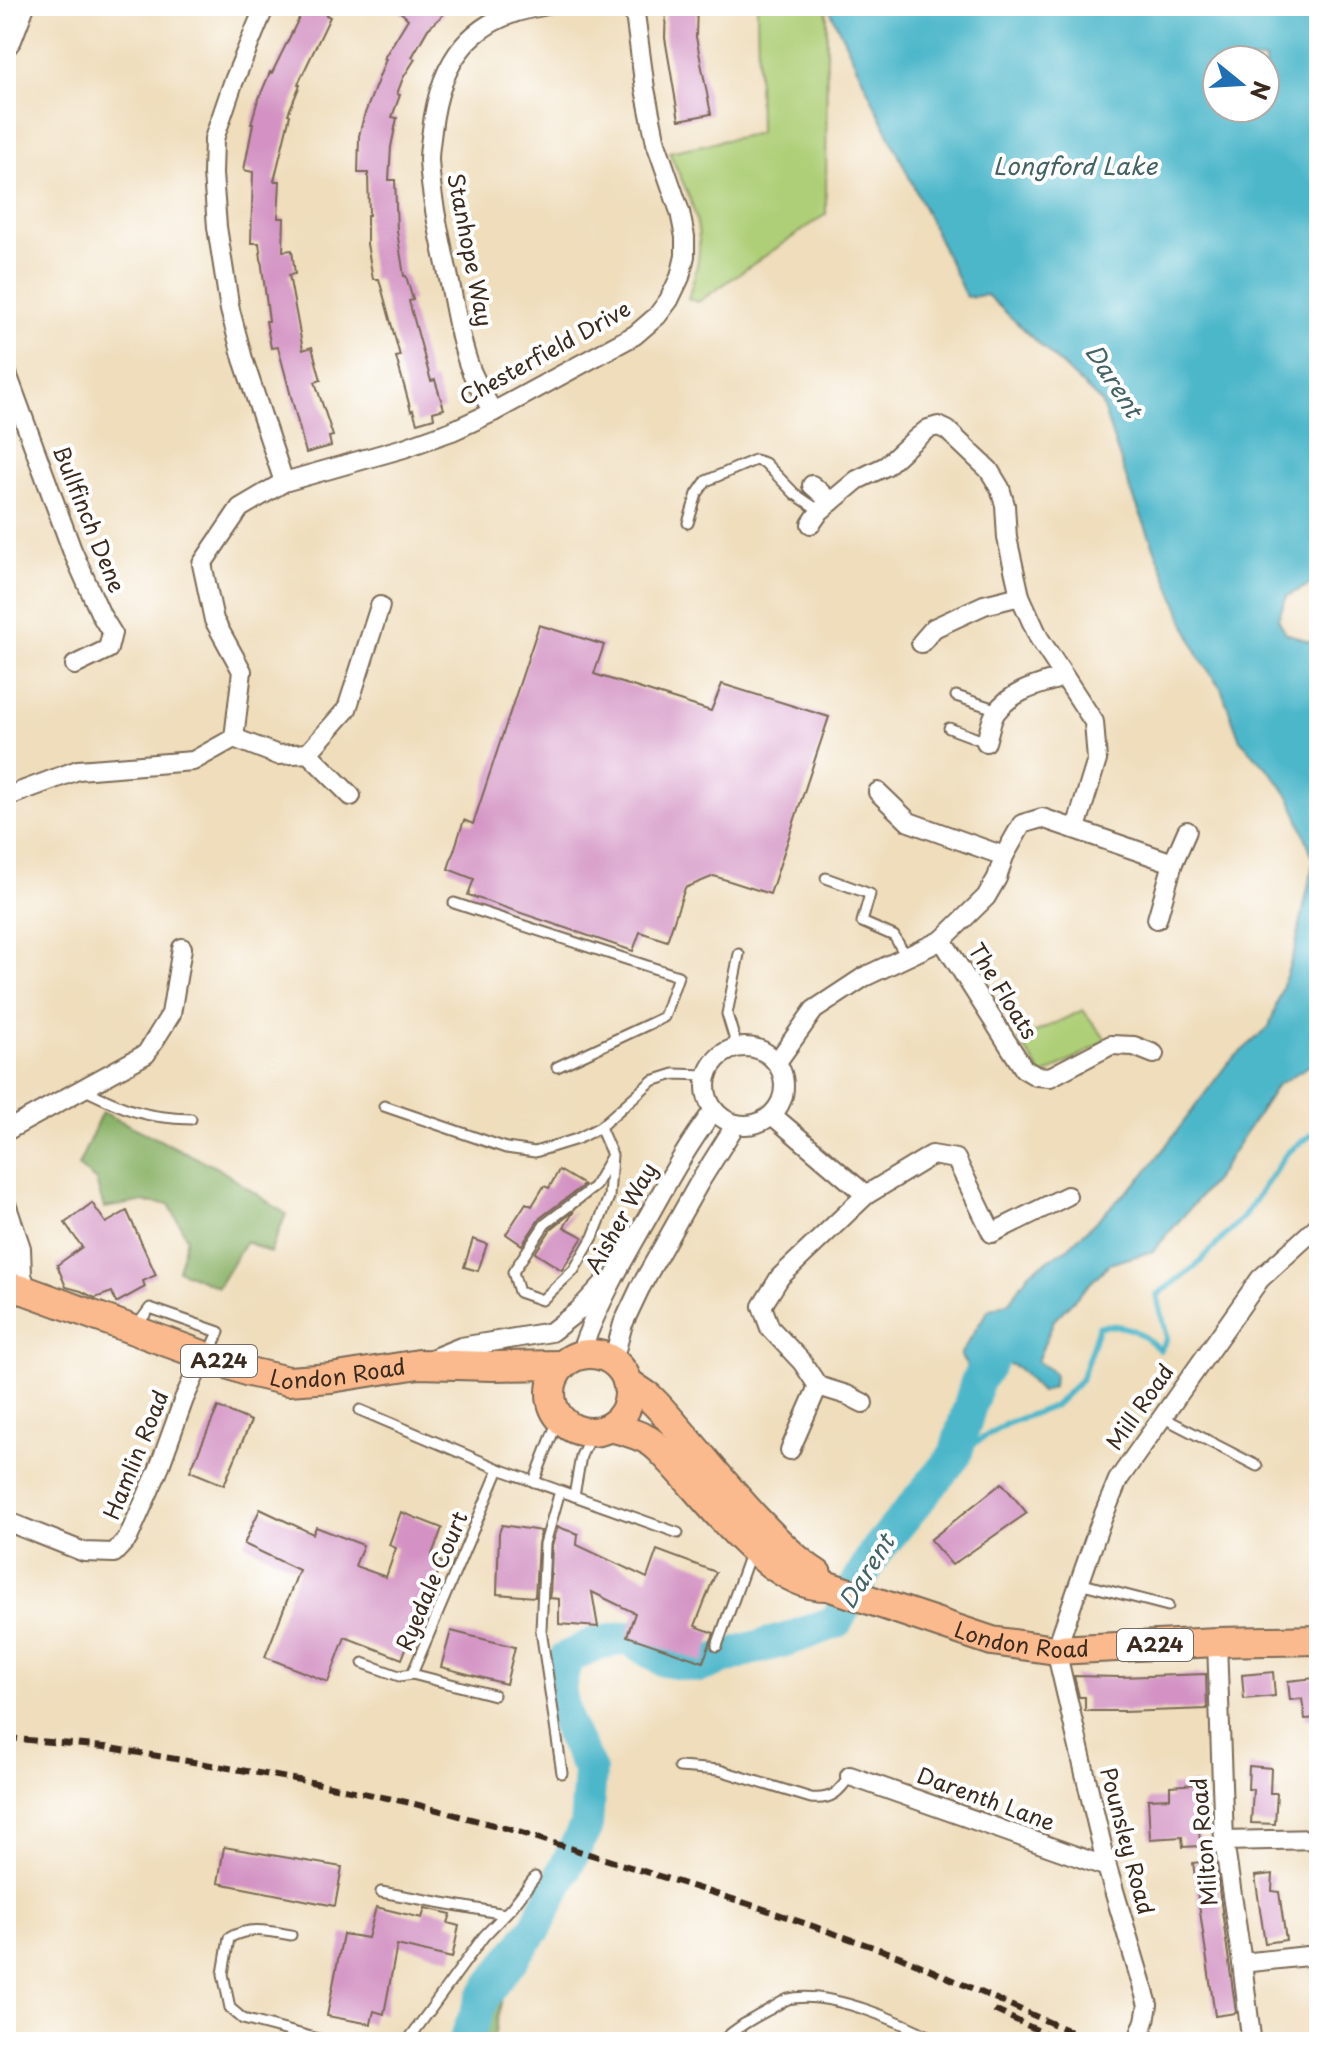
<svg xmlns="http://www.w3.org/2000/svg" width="1325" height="2048" viewBox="0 0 1325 2048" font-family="'Playpen Sans',sans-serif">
  <rect width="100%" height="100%" fill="#fff"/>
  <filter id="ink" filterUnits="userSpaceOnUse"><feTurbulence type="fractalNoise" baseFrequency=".0125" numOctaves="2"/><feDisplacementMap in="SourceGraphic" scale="16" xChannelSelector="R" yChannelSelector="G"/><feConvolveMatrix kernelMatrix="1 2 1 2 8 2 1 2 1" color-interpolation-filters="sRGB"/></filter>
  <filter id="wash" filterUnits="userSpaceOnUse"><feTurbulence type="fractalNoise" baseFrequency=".006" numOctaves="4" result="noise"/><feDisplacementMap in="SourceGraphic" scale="32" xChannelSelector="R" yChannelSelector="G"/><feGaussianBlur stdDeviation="1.8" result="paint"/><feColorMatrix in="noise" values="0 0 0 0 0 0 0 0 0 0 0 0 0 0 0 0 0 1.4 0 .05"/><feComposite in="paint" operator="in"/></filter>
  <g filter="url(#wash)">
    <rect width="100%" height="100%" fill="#efddbb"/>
    <g fill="#aecf77" stroke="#747c4a" stroke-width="2">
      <path d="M757,6H824L827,14L826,214L698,302L688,299C692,283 699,266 699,249C701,215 683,183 669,152L759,133Z"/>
      <polygon points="1083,1010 1107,1041 1043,1076 1019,1040"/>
    </g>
    <g fill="#8ab268" stroke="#626e43" stroke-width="2">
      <polygon points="102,1112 218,1168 286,1214 270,1253 246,1241 218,1287 178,1270 187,1238 169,1204 139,1202 104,1208 96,1181 78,1166"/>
      <polygon points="511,1954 493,2042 446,2042"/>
    </g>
    <path fill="#4db7ca" stroke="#447074" stroke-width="2" fill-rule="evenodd" d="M828,6H1319V580L1287,596L1278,619L1286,633L1319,645V1060L1277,1085L1216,1178L1153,1251L1109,1264L1054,1320L1037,1361L1054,1373L1053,1387L1041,1392L1017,1367L1003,1362L977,1382L960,1355L988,1310L1009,1302L1030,1272L1069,1247L1143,1176L1228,1063L1269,1027L1295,949L1314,860L1291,799L1270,771L1240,740L1221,688L1199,657L1129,486L1101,402L987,295L966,297ZM1217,60H1265V108H1217Z"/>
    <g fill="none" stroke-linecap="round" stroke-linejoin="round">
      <path stroke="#4db7ca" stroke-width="6" d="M955,1455L1006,1424L1054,1406L1081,1380L1099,1326C1127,1323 1140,1332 1160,1350L1167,1338L1157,1295L1195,1267L1245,1215L1287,1153L1319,1129"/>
      <polyline stroke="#4db7ca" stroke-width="34" points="465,2042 483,1997 536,1927 586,1826 590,1771 566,1723 559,1688 566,1658 597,1643 628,1638 664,1660 700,1666 746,1650 786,1640 836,1622 874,1554 955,1455 977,1382 1001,1344"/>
    </g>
    <g id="blocks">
      <g fill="#d392c3">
        <polygon points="305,6 332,6 326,15 330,17 298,84 300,85 288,114 290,115 274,181 280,181 278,218 284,218 283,251 292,250 295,274 289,275 303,350 312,347 321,380 315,382 333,436 329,437 331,446 306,453 278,347 271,348 266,321 269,321 259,243 251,243 253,172 244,170 253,124 251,124 257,103 270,72 272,73"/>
        <polygon points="394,6 436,6 444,14 428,29 412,57 415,59 403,78 397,94 400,95 392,117 397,118 391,147 389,180 395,180 397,231 404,276 406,276 413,300 409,301 431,381 435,380 444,409 433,412 434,418 417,423 413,410 411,411 405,389 396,357 400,356 379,279 373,279 367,244 367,215 369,215 368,173 358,173 359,136 364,116 386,59 384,58 408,19"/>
        <polygon points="666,6 697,6 696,37 711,114 679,120 665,38"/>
        <polygon points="539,625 604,645 594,674 711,711 722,684 829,717 770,894 714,876 685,888 667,941 640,932 633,951 468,895 474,879 448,869 464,820 473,824"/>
        <polygon points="559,1170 584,1185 540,1218 522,1245 506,1234 526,1203 532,1206 544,1186 549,1188"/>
        <polygon points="92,1203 106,1223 127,1211 156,1275 143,1281 145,1287 116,1303 112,1292 95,1298 81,1291 66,1287 57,1265 82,1247 65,1223"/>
        <polygon points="574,1211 564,1227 583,1237 562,1270 535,1253 551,1229"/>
        <polygon points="473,1239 487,1244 478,1271 464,1267"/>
        <polygon points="218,1407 251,1421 224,1485 190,1471"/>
        <polygon points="1002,1483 1027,1513 952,1565 930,1540"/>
        <polygon points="260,1509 313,1534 316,1527 363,1545 355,1566 386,1577 396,1548 389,1545 401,1512 442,1528 431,1557 442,1562 427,1602 424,1601 402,1659 345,1637 328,1682 265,1657 299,1570 244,1544"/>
        <polygon points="502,1525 541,1531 538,1544 535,1597 497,1594 499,1533"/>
        <polygon points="558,1527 578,1534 577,1545 647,1578 657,1550 716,1572 695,1626 714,1633 703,1662 627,1636 635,1613 592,1592 598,1627 559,1624 559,1599 550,1598 552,1545"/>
        <polygon points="451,1631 515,1647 506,1684 441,1667"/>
        <polygon points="1273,1672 1275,1696 1244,1699 1242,1675"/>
        <polygon points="1206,1674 1207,1709 1123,1712 1123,1711 1085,1711 1085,1697 1079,1697 1074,1676 1120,1677"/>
        <polygon points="1315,1678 1319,1718 1305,1719 1302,1699 1290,1700 1288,1681"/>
        <polygon points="1249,1766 1271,1768 1270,1793 1277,1793 1275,1824 1251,1823 1253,1789 1248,1789"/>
        <polygon points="1197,1784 1200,1846 1183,1847 1182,1837 1150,1839 1148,1799 1170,1798 1170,1786"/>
        <polygon points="224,1847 342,1867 335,1906 218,1883"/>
        <polygon points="1215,1860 1236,2013 1215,2016 1193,1863"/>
        <polygon points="1273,1874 1272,1891 1279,1892 1286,1940 1265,1943 1255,1876"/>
        <polygon points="376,1907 422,1918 425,1908 451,1914 448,1923 459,1926 452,1958 397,1945 384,2014 374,2011 371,2024 327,2016 343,1934 368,1938"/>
      </g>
    </g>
  </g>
  <g filter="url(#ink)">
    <use href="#blocks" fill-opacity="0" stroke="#7a6955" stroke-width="2"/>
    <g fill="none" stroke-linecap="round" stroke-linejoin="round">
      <g stroke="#7a6955" stroke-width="13">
        <g id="service">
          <polyline points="688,523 697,494 706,481 755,460 765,463 795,494 820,511"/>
          <polyline points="956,696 998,710"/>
          <polyline points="949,728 986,742"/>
          <polyline points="826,878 870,894 862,922 894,936 907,958"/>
          <polyline points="454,903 678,976 664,1017 557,1067"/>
          <polyline points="737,1047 727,1014 739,954"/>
          <path d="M83,1089C124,1109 144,1118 191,1119"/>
          <polyline points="384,1106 506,1148 535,1152 577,1139 600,1127 652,1081 674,1074 707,1075"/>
          <polyline points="600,1127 612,1155 609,1197 593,1237 574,1270 542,1300 519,1292 513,1272 545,1224 594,1187 612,1155"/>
          <polyline points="136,1327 150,1308 219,1332 209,1354"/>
          <polyline points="360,1410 499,1469 678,1533"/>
          <polyline points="1162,1417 1257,1466"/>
          <polyline points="534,1482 559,1417"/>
          <polyline points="560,1491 545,1544 541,1630 562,1773"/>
          <polyline points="574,1496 581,1456 592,1432"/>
          <polyline points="1079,1583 1168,1606"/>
          <polyline points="717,1646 751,1551"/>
          <polyline points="363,1663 399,1676 412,1674"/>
          <polyline points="494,1695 412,1674 499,1469"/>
          <path d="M679,1767L719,1770L811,1798C832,1800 839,1792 850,1776"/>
          <polyline points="381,1892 505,1914"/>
          <path d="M291,1935C269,1931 249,1926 229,1938L223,1974L230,2008L243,2019L330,2042"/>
          <polyline points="404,2042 409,2039 484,1936 512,1907 535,1877"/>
          <path d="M721,2042C738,2026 752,2019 772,2008C777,2005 783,2001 788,1999C829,1989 904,2023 940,2042"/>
        </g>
      </g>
      <g stroke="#7a6955" stroke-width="22">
        <g id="minor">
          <polyline points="265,6 233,83 214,139 213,174 217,227 230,310 243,359 284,482"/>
          <polyline points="6,48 12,40 25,6"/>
          <polyline points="6,371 72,550 101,615 112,633 108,649 75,665"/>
          <path d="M493,412C485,398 476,383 470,368C459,339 455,305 448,274C440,237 431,198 429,160C429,150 431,139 432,130C440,60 471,17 543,6"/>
          <polyline points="812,485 831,502"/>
          <polyline points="811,524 820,511 857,480 886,466 912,442 928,429 938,426 947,430 989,470 1000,488 1005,505 1007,538 1020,596 1039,638 1094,722 1097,760 1076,828"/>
          <polyline points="921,643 934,628 984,605 1020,596"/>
          <polyline points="234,738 278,755 308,753 351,796"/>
          <path d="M986,742C989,733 991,719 996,712C1013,690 1039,685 1064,677"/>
          <polyline points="308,753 347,709 380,606"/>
          <polyline points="878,792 909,822 1004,856"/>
          <polyline points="6,797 78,770 193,761 234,738 242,671 214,620 202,564 240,508 284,482 404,448 452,431 493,412 635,335 657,316 669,300 680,277 685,256 685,237 680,212 656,143 645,89 634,6"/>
          <polyline points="1157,919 1173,863 1187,831"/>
          <polyline points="942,940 1024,1069 1036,1076 1050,1077 1111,1045 1134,1046 1154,1054"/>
          <circle cx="745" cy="1086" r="39"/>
          <polyline points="777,1062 814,1010 864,977 942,940 986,897 997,878 1004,856 1022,824 1042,818 1173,863"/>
          <polyline points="772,1115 866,1195 932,1155 956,1159 992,1233 1067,1196"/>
          <polyline points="6,1131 146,1054 171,1014 182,948"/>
          <polyline points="6,1204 21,1248 22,1275 27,1291"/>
          <path d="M580,1354C597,1305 623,1260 649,1215C669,1179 689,1143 714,1110"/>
          <polyline points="429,1360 461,1347 551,1332 578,1311 605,1282"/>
          <polyline points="613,1361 623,1324 640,1288 699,1183 736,1124"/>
          <polyline points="818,1386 802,1362 770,1328 762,1306 780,1277 866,1195"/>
          <polyline points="790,1450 818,1386 847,1395 863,1403"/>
          <polyline points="6,1521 84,1552 114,1553 128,1538 158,1471 184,1399 204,1355"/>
          <polyline points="1217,1642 1224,1841 1242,1963 1251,2037"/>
          <polyline points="850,1776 1107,1867"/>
          <polyline points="1224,1841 1319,1839"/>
          <polyline points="1242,1963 1307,1956 1319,1962"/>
          <polyline points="1137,2042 1145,2021 1148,2005 1107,1867 1056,1650 1100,1524 1118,1480 1260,1279 1319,1225"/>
        </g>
      </g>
      <g stroke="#7a6955" stroke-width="32">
        <g id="primary">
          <path id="s1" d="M6,1286L27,1291L249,1372L288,1381L331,1378L419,1364L492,1366L561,1365"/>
          <circle cx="590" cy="1393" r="39"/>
          <path d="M627,1382L649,1397L657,1405C691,1442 722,1483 756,1519C775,1539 794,1559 817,1574"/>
          <path id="s2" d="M610,1427C624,1431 639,1434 651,1442C659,1447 666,1456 673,1463C709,1501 772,1589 828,1586L992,1641L1056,1650L1217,1642L1319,1640"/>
        </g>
      </g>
      <use href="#service" stroke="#fff" stroke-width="9"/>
      <use href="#minor" stroke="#fff" stroke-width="18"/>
      <use href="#primary" stroke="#fbba8d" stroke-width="28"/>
      <g stroke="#3b2a1e" stroke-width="6" stroke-dasharray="12 6" stroke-linecap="butt">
        <polyline points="6,1738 105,1747 311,1782 411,1803 512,1830 755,1906 899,1956 1094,2042"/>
        <polyline points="994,2010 1063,2042"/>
      </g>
    </g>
  </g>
  <g text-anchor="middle" stroke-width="8" stroke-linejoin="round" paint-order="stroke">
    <g fill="#fff" stroke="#766a62" stroke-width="2">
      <rect x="181" y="1345" width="76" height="32" rx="6"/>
      <rect x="1117" y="1629" width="76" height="32" rx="6"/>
    </g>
    <g font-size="20" font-weight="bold" fill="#3b2a1e">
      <text x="219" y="1368">A224</text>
      <text x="1155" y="1652">A224</text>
    </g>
    <g font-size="22" fill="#3b2a1e" stroke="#fff">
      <text transform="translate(470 250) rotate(79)" y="8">Stanhope Way</text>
      <text transform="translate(545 353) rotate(-29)" y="8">Chesterfield Drive</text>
      <text transform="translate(89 519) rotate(68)" y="8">Bullfinch Dene</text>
      <text transform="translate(1003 991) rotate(58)" y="8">The Floats</text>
      <text transform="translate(621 1218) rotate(-61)" y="8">Aisher Way</text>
      <text dy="8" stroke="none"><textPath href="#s1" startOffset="348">London Road</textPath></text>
      <text transform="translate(1140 1407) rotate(-55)" y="8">Mill Road</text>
      <text transform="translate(136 1455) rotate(-68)" y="8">Hamlin Road</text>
      <text transform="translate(432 1581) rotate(-67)" y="8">Ryedale Court</text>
      <text dy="8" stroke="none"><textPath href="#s2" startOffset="480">London Road</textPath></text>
      <text transform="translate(986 1799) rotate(20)" y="8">Darenth Lane</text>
      <text transform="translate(1127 1841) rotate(75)" y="8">Pounsley Road</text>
      <text transform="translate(1204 1842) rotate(-95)" y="8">Milton Road</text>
    </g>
    <g font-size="24" font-style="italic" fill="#426263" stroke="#fff">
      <text x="1075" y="175">Longford Lake</text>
      <text transform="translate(1113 381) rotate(57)" y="8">Darent</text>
      <text transform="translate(867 1572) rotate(-58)" y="8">Darent</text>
    </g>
  </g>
  <rect width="1325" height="2048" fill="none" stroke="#fff" stroke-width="32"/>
  <g transform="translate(1241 84) rotate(108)"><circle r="38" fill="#ffffff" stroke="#b1aaa5" stroke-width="2"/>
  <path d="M0-6L14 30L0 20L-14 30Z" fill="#1f6fb2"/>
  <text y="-12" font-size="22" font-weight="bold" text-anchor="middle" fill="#3b2a1e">N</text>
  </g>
</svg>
